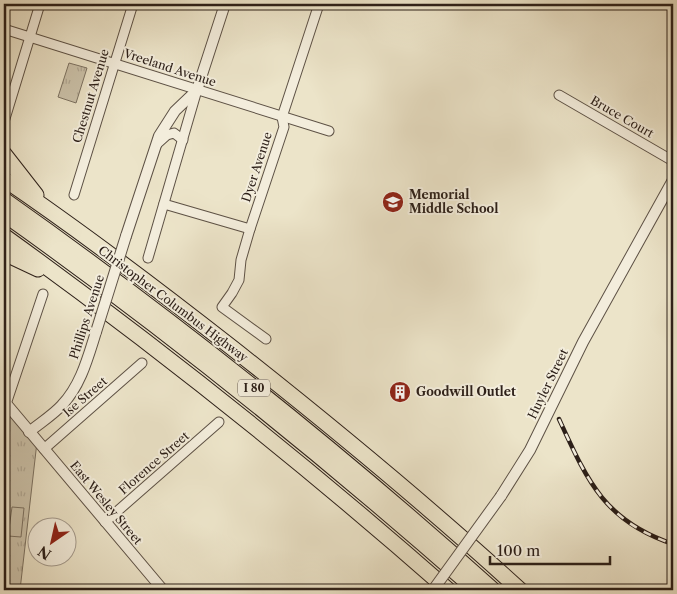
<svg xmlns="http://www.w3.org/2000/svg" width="677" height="594" viewBox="0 0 677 594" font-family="'Libre Caslon Text',serif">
  <defs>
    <pattern id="grass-tufts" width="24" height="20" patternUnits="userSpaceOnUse" patternTransform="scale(1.25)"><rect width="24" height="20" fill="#ccc3ab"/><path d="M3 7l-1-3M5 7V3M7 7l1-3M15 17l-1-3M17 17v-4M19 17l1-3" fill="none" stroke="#b0a793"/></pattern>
  </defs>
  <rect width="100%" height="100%" fill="#ece4c9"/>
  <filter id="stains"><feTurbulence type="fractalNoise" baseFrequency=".004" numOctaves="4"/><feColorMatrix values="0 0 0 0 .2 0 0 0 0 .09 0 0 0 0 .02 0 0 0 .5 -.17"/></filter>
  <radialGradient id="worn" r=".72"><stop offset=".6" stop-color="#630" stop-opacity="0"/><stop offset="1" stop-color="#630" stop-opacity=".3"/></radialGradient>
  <g fill="url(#grass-tufts)" stroke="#7c7262">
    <polygon points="69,63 87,68 76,103 58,97"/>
    <polygon points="12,413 37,442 20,590 4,590 4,421"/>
  </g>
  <polygon fill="#ccc3ab" stroke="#7c7262" points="12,507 24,508 21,537 8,536"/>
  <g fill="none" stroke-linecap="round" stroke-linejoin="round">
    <g stroke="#5d5145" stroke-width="11">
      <g id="minor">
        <polyline points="4,29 329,131"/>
        <polyline points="559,95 673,161"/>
        <polyline points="4,122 40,4"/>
        <polyline points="157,144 167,135 174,133 183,140"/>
        <polyline points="74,195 133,4"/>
        <polyline points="164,204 250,229"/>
        <polyline points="148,258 197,90"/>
        <polyline points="266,339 222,307 232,293 239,280 241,260 250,229 284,127 282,117 319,4"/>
        <polyline points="6,404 43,294"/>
        <polyline points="44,449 142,363"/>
        <polyline points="105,522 219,422"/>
      </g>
    </g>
    <g stroke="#5d5145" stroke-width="12">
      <g id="tertiary">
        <polyline points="126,236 159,136 175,111 197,90 225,4"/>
        <polyline points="4,401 163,590"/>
        <path d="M29,432C40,423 53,415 62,405C81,385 88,357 96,332"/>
        <polyline points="501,496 530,450 583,342 673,180"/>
      </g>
    </g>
    <g stroke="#2d2019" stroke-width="17">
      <g id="motorway">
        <polyline points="4,154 36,195"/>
        <path d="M4,179C82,232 157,289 231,347C330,425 427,505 520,590"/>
        <path d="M4,200C174,320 338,451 493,590"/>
        <path d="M4,214C168,330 325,457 476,590"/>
        <path d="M4,236C158,347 306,465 448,590"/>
        <polyline points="4,253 38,269"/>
      </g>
    </g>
    <use href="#minor" stroke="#f3eddc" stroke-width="9"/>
    <use href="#tertiary" stroke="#f3eddc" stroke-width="10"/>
    <use href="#motorway" stroke="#ece4c9" stroke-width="15"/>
    <g stroke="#2d2019" stroke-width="4.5">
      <path id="rail" d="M559,419C587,480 604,521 673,544"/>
    </g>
    <use href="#rail" stroke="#f3eddc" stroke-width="2.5" stroke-dasharray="8" stroke-linecap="butt"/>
    <g stroke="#5d5145" stroke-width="12" stroke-linecap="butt">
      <g id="tertiary-bridge">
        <polyline points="96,332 126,236"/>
        <polyline points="433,590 501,496"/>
      </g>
    </g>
    <use href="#tertiary-bridge" stroke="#f3eddc" stroke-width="10"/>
  </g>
  <defs>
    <g id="school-disc" transform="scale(1.125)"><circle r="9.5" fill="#8f2418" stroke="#f3eddc"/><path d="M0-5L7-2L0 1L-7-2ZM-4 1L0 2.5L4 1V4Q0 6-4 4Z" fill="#fff"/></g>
    <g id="building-disc" transform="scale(1.125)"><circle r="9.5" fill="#8f2418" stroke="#f3eddc"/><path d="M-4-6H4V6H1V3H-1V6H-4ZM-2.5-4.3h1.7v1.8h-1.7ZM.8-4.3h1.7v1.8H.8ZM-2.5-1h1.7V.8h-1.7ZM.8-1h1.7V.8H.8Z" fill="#fff"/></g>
  </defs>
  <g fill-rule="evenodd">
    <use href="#school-disc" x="393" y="202"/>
    <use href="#building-disc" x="400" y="392"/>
  </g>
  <g text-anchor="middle" stroke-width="4" stroke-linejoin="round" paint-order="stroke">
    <rect fill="#f3eddc" stroke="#685e54" stroke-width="1" x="238" y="379.5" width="32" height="17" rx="4"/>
    <g font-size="11" font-weight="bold" fill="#2d2019">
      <text x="254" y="392">I 80</text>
    </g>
    <g font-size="12" fill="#2d2019" stroke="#f3eddc">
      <text transform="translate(170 68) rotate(18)" y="4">Vreeland Avenue</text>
      <text transform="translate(91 96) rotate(-73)" y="4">Chestnut Avenue</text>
      <text transform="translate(622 117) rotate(30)" y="4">Bruce Court</text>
      <text transform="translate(257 167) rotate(-72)" y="4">Dyer Avenue</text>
      <text transform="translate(173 304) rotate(37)" y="4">Christopher Columbus Highway</text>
      <text transform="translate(87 317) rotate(-72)" y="4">Phillips Avenue</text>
      <text transform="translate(548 384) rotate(-64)" y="4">Huyler Street</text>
      <text transform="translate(85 397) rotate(-41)" y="4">Ise Street</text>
      <text transform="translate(154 463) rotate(-41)" y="4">Florence Street</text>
      <text transform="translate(106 503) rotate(50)" y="4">East Wesley Street</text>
    </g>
    <g font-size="12" font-weight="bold" fill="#2d2019" stroke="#f3eddc" text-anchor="start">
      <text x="409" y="199">Memorial<tspan x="409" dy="14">Middle School</tspan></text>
      <text x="416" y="396">Goodwill Outlet</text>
    </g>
  </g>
  <rect width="677" height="594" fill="none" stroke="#ece4c9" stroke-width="20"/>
  <rect x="5" y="5" width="667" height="584" fill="none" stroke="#2d2019" stroke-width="2.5"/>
  <rect x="10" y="10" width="657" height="574" fill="none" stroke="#2d2019"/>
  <g transform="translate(52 542) rotate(214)"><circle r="24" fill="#f3eddc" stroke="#a49b8e"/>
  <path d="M0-4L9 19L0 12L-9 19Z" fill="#8f2418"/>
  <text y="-8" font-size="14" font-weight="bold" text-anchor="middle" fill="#2d2019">N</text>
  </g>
  <path d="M490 556v8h120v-8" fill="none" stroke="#2d2019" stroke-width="2.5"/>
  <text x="497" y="556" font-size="15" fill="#2d2019" stroke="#f3eddc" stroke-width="4" paint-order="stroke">100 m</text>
  <rect width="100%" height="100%" filter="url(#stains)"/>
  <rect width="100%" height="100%" fill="url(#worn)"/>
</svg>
